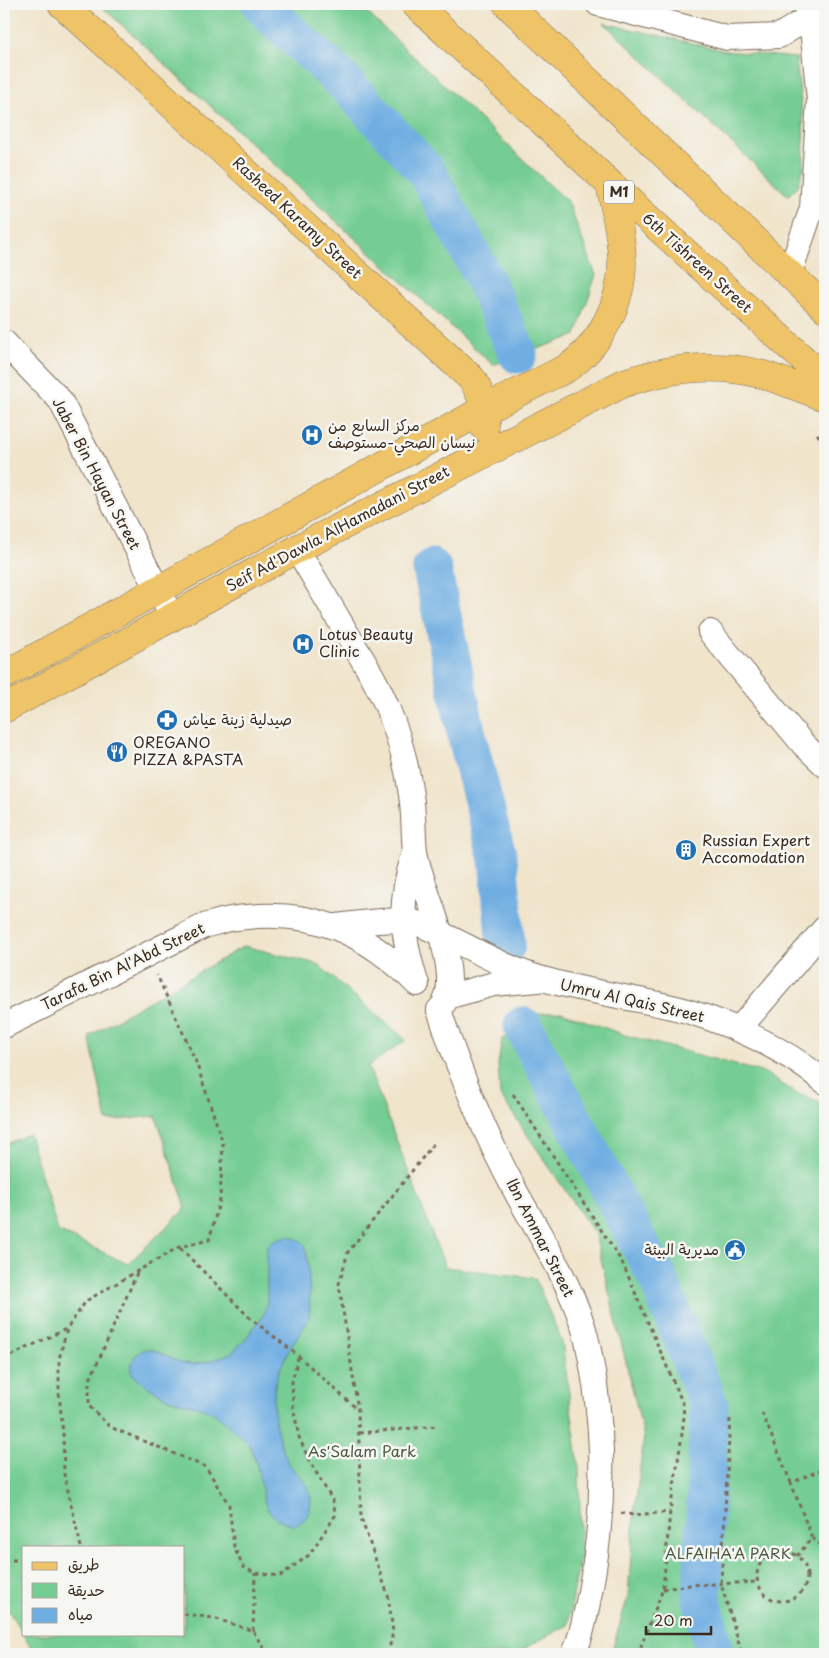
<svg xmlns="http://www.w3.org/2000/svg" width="829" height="1658" viewBox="0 0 829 1658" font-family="'Playpen Sans','Playpen Sans Arabic',sans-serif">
  <rect width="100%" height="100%" fill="#f6f6f2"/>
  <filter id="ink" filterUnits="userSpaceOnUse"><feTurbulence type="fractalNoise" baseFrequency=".02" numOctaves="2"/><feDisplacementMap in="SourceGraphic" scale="10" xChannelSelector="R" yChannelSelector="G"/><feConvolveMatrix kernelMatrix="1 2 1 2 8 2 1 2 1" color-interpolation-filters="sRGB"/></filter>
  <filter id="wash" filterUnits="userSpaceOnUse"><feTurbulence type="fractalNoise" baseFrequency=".0096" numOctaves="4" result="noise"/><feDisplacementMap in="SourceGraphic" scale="20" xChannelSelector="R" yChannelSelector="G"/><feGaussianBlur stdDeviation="1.12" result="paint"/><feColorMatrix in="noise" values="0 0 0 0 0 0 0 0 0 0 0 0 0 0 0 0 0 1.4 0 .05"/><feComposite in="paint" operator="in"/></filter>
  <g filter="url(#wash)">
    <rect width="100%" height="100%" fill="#f0e4cb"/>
    <g fill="#75cd93" stroke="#587c58" fill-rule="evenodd">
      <polygon points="99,4 358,4 568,202 596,275 576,335 493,365"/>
      <polygon points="604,23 727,51 796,58 803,123 804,167 798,186 788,196"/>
      <path d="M244,946L317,964L406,1040L368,1066L445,1267L535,1278L562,1342L579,1468L581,1550L568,1625L514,1654H31V1648L4,1603V1145L29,1134L58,1231L128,1264L186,1208L156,1116L107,1121L89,1036ZM24,1547H184V1634H24Z"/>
      <polygon points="561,1012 625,1035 765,1073 796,1093 825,1105 825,1654 611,1654 628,1596 634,1515 644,1437 595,1234 500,1095 498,1064 502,1039 514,1033 650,1293 688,1392 715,1381 662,1255 541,1042 534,1014"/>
    </g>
    <path fill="#6faee2" stroke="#556c80" d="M288,1236C294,1238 301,1240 305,1245C308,1250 311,1311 309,1317C307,1325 300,1333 295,1340C285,1357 275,1375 274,1396C272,1417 279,1443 288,1462C293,1472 303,1477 307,1486C315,1501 310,1521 294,1526L277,1519L268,1510L264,1500L257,1465L249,1443L215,1414L203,1408L169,1399L145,1385L134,1376L131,1372V1367L135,1356L143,1350L152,1349L182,1363L195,1364L211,1361L231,1353L244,1341L264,1314L267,1301V1247C272,1239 280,1238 288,1236Z"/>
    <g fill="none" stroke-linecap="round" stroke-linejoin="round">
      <g stroke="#6faee2" stroke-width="39">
        <polyline points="261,4 274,18 347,85 426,171 483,276 518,354"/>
        <polyline points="432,568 468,741 498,859 506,945"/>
        <polyline points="523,1026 658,1279 709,1405 702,1599 715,1654"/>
      </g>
    </g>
  </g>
  <g filter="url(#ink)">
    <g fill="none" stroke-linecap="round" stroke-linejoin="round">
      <g stroke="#7a6b5b" stroke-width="26">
        <g id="minor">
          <polyline points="598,4 727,38 779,36 811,16 818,6"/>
          <polyline points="789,275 812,208 819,100 811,16"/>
          <polyline points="4,342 60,400 172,617"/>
          <path d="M297,549C315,579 332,608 349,637C363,660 377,682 387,707C399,735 407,765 411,795C414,813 413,833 415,851C420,889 470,980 439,1010"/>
          <polyline points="710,632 803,744 825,765"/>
          <path d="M415,852C398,901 401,933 416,982"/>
          <path d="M335,926C361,923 388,918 414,922C458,939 497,966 543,979C590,993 640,998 687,1011C737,1026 786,1050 825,1082"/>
          <polyline points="447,997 494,984 538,980"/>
          <path d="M439,1010C460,1074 485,1135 517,1194C541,1237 568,1279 583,1326C589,1345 592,1366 595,1385C605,1454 603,1524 590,1592C586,1613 582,1635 574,1654"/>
          <path d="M4,1026L204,926C215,923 226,919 237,918C312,908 366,932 417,984"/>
          <polyline points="738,1030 825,928"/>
        </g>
      </g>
      <g stroke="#7a6b5b" stroke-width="29">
        <g id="major">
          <path d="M62,4L472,379C483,397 485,406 484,427"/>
          <path d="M4,675L485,409C503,400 521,391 539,382C548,377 558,373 567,368C600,346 622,303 622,263C622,237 615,210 610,184"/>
          <path d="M4,709L297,549L624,383C668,368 714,362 760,374C782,380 804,390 825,397"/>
        </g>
      </g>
      <g stroke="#7a6b5b" stroke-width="29">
        <g id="highway">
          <polyline points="415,4 610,184 825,379"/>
          <polyline points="507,4 825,308"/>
        </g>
      </g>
      <g stroke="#7a6b5b" stroke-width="3" stroke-dasharray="4 4" stroke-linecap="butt">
        <polyline points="817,434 825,442"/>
        <polyline points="513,1094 622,1262 683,1404 684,1417 681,1441 670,1512 663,1589 638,1654"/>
        <polyline points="180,1248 250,1318 295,1353 358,1410"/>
        <polyline points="137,1273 89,1382 89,1406 110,1427 206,1467 229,1505 234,1547 243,1567 255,1573 280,1576 309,1555 335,1516 334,1503 309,1460 299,1437 293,1406 292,1381 298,1358"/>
        <polyline points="4,1359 66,1329"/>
        <polyline points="762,1413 791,1483"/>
        <polyline points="730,1419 721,1584 742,1654"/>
        <polyline points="359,1433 437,1426"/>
        <polyline points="621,1513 634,1515 670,1512"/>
        <polyline points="812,1538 825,1548"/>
        <polyline points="81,1547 64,1474 63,1434 59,1393 59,1359 67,1329 86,1301 179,1247 209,1240 220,1199 223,1143 196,1062 157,975"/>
        <circle cx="782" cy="1576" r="25"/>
        <polyline points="797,1556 812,1538 791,1483 825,1468"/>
        <polyline points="4,1560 24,1560"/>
        <polyline points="663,1589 690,1585 757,1582"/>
        <polyline points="184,1614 214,1618 253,1631 267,1654"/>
        <polyline points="253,1631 255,1573"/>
        <polyline points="388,1654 393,1632 388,1595 361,1518 358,1410 339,1284 348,1252 435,1142"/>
      </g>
      <use href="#minor" stroke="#fff" stroke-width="24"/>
      <use href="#major" stroke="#efc469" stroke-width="28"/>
      <use href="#highway" stroke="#efc469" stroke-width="28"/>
    </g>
  </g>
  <defs>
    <g id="hospital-disc" transform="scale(1.125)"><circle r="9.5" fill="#1f6fb2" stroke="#f6f6f2"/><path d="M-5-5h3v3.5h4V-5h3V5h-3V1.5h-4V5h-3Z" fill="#fff"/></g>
    <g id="pharmacy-disc" transform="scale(1.125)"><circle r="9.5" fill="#1f6fb2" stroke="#f6f6f2"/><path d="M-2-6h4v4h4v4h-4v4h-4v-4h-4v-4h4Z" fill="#fff"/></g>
    <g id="restaurant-disc" transform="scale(1.125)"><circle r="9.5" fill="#1f6fb2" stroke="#f6f6f2"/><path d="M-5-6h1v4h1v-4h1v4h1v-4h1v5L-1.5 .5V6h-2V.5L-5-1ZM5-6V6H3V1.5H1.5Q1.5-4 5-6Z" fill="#fff"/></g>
    <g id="building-disc" transform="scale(1.125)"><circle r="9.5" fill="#1f6fb2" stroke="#f6f6f2"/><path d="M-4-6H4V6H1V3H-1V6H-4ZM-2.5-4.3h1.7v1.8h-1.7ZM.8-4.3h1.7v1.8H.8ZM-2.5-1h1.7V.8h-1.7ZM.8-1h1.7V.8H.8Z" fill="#fff"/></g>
    <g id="civic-disc" transform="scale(1.125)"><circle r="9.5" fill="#1f6fb2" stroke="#f6f6f2"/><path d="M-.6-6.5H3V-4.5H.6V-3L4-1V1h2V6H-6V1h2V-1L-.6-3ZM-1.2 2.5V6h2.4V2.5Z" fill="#fff"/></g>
  </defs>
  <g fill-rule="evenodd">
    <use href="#hospital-disc" x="312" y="435"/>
    <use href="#hospital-disc" x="303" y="644"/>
    <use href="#pharmacy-disc" x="167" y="720"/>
    <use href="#restaurant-disc" x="117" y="752"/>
    <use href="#building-disc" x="686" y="850"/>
    <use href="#civic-disc" x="735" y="1250"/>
  </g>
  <g text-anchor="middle" stroke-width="5" stroke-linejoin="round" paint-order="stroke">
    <rect fill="#f6f6f2" stroke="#73675e" stroke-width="1" x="604" y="180.5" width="30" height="23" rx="4"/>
    <g font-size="14" font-weight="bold" fill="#3b2a1e">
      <text x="619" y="197">M1</text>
    </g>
    <g font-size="15" fill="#3b2a1e" stroke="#f6f6f2">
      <text transform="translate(297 218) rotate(43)" y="5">Rasheed Karamy Street</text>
      <text transform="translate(697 263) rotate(42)" y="5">6th Tishreen Street</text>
      <text transform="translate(96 474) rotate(62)" y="5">Jaber Bin Hayan Street</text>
      <text transform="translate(338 529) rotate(-28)" y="5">Seif Ad'Dawla AlHamadani Street</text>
      <text transform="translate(123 967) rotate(-26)" y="5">Tarafa Bin Al'Abd Street</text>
      <text transform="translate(632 1001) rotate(13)" y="5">Umru Al Qais Street</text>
      <text transform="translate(540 1238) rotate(63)" y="5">Ibn Ammar Street</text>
    </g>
    <g font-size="15" fill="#3b2a1e" stroke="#f6f6f2" text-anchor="start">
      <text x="328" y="431">مركز السابع من<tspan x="328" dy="17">نيسان الصحي-مستوصف</tspan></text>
      <text x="319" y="640">Lotus Beauty<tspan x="319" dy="17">Clinic</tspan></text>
      <text x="183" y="725">صيدلية زينة عياش</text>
      <text x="133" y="748">OREGANO<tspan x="133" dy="17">PIZZA &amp;PASTA</tspan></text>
      <text x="702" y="846">Russian Expert<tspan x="702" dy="17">Accomodation</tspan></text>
      <text x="719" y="1255" text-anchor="end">مديرية البيئة</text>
    </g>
    <g font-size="15" fill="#4c5b41" stroke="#f6f6f2">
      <text x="362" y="1457">As'Salam Park</text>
      <text x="728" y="1559">ALFAIHA'A PARK</text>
    </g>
  </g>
  <rect width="829" height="1658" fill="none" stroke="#f6f6f2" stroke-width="20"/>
  <rect x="22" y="1546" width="162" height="90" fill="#f6f6f2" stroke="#aba49d"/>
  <rect x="32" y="1562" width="25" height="8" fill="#efc469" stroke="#aba49d"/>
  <text x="68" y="1570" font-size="15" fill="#3b2a1e">طريق</text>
  <rect x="32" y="1583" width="25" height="15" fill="#75cd93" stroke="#aba49d"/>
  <text x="68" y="1596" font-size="15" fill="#3b2a1e">حديقة</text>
  <rect x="32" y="1608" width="25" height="15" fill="#6faee2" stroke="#aba49d"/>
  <text x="68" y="1620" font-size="15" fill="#3b2a1e">مياه</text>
  <path d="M646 1626v8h65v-8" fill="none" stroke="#3b2a1e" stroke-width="2.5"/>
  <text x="654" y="1626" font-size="15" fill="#3b2a1e" stroke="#f6f6f2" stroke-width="4" paint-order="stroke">20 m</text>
</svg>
